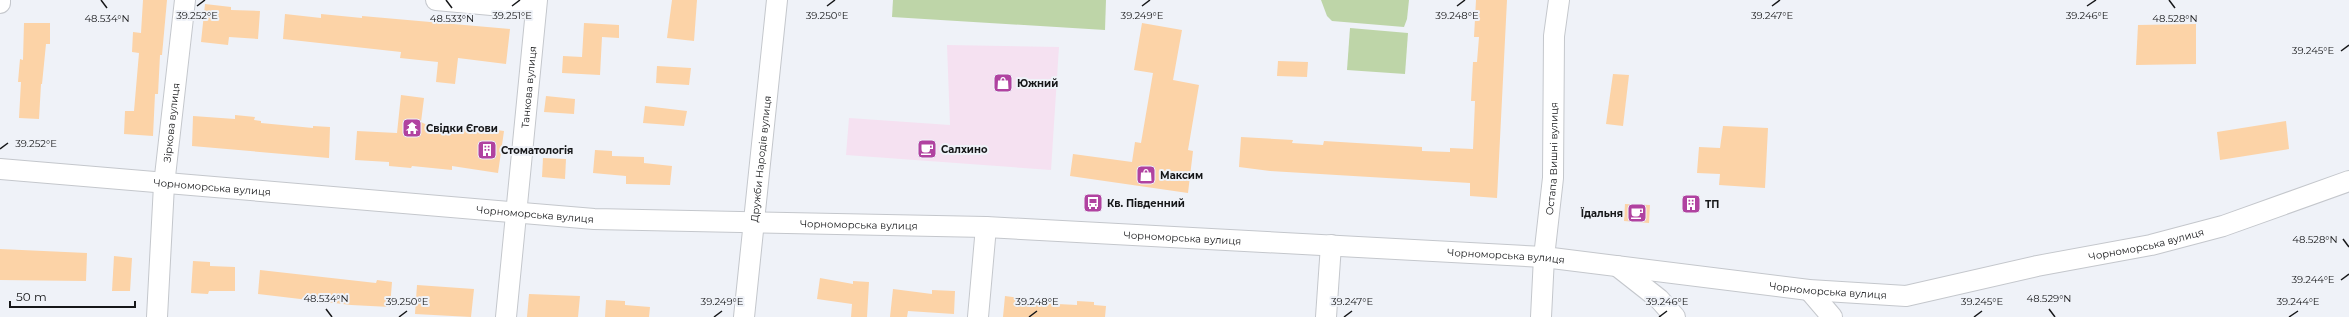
<svg xmlns="http://www.w3.org/2000/svg" width="2349" height="317" viewBox="0 0 2349 317" font-family="Montserrat,sans-serif">
  <rect width="100%" height="100%" fill="#eff2f8"/>
  <polygon fill="#f5e1f1" points="947,45 1059,47 1051,170 846,155 849,118 950,125"/>
  <g fill="#bed5a8">
    <polygon points="893,0 1106,0 1105,30 892,17"/>
    <polygon points="1321,0 1409,0 1407,19 1404,27 1332,21 1327,16"/>
    <polygon points="1350,28 1408,33 1405,74 1347,70"/>
  </g>
  <g fill="#fcd3a7">
    <polygon points="143,0 167,0 162,55 160,55 158,94 155,94 153,136 124,134 125,111 134,111 139,53 132,52 133,32 141,33"/>
    <polygon points="672,0 697,0 694,41 667,38"/>
    <polygon points="1476,0 1507,0 1497,198 1470,196 1470,183 1270,171 1239,167 1241,137 1293,140 1292,143 1323,145 1324,141 1422,147 1422,151 1450,152 1450,148 1473,149 1475,101 1471,101 1473,62 1477,62 1479,37 1474,37"/>
    <polygon points="205,4 231,7 231,10 260,11 258,39 229,37 228,45 201,42"/>
    <polygon points="285,14 321,18 321,14 362,18 362,16 510,29 506,64 458,58 455,84 436,82 438,62 400,58 401,52 283,39"/>
    <polygon points="24,23 50,23 50,44 46,44 42,84 41,84 39,119 19,118 21,82 18,82 20,59 23,60"/>
    <polygon points="584,23 619,25 619,38 602,37 600,75 562,73 563,56 582,57"/>
    <polygon points="1142,23 1182,30 1173,80 1199,85 1188,150 1193,151 1188,193 1070,176 1073,154 1132,162 1135,142 1141,143 1153,73 1134,70"/>
    <polygon points="2196,24 2196,64 2136,65 2138,25"/>
    <polygon points="1278,61 1308,62 1307,77 1277,76"/>
    <polygon points="657,66 691,68 689,85 656,83"/>
    <polygon points="1613,74 1629,75 1623,126 1606,124"/>
    <polygon points="401,95 424,98 421,122 427,125 474,129 475,127 504,131 498,173 452,166 452,170 412,166 411,168 389,166 389,162 355,160 357,131 397,133"/>
    <polygon points="546,96 575,99 574,114 544,112"/>
    <polygon points="645,106 687,111 684,126 643,123"/>
    <polygon points="235,115 255,117 254,120 261,121 261,123 313,128 313,126 330,127 329,158 192,146 193,116 235,119"/>
    <polygon points="2286,121 2289,149 2220,160 2217,132"/>
    <polygon points="1723,126 1768,128 1765,188 1719,185 1720,174 1697,173 1699,147 1720,148"/>
    <polygon points="595,150 612,151 612,156 644,157 644,163 672,166 670,185 626,184 626,176 593,173"/>
    <polygon points="543,158 566,159 565,179 542,177"/>
    <polygon points="1625,204 1650,205 1649,223 1624,221"/>
    <polygon points="0,249 87,253 86,281 0,280"/>
    <polygon points="114,256 132,258 130,291 112,291"/>
    <polygon points="193,261 210,262 210,266 235,267 235,291 209,291 208,294 191,293"/>
    <polygon points="260,270 376,283 377,280 392,282 390,307 351,305 258,294"/>
    <polygon points="820,278 853,284 853,281 869,282 867,317 851,317 852,304 817,299"/>
    <polygon points="417,285 474,289 471,317 415,314"/>
    <polygon points="893,289 932,294 932,290 955,291 954,314 908,311 907,317 890,317"/>
    <polygon points="529,294 580,296 578,317 527,317"/>
    <polygon points="1005,296 1020,298 1020,302 1077,305 1077,301 1094,302 1094,305 1106,306 1105,317 1003,317"/>
    <polygon points="606,300 625,301 625,305 650,307 649,317 605,317"/>
  </g>
  <g fill="none" stroke-linecap="round" stroke-linejoin="round">
    <g stroke="#c4c7cc" stroke-width="22">
      <g id="minor">
        <polyline points="436,0 536,9"/>
        <polyline points="0,3 0,0"/>
        <path id="s1" d="M0,169L594,219L986,227L1544,257L1809,290L1906,296L2037,266L2151,245L2223,226L2349,181"/>
        <polyline points="1617,266 1659,299 1675,317"/>
        <polyline points="1809,290 1832,317"/>
        <path id="s2" d="M157,317L164,185L185,0"/>
        <path id="s3" d="M506,317L537,0"/>
        <path id="s4" d="M744,317L777,0"/>
        <polyline points="978,317 986,227"/>
        <polyline points="1326,317 1331,245"/>
        <path id="s5" d="M1541,317L1544,257L1553,178L1554,36L1559,0"/>
      </g>
    </g>
    <use href="#minor" stroke="#fff" stroke-width="20"/>
  </g>
  <path fill="none" stroke="#161719" stroke-width="1.5" d="M101,0L107,8M446,0L452,8M2169,0L2175,8M197,6L205,0M512,6L520,0M827,6L835,0M1142,6L1150,0M1457,6L1465,0M1772,6L1780,0M2087,6L2096,0M2341,51L2349,45M0,149L8,143M2343,239L2349,247M2341,280L2349,274M326,309L332,317M2049,309L2055,317M399,317L407,311M714,317L722,311M1029,317L1037,311M1344,317L1352,311M1659,317L1667,311M1974,317L1982,311M2289,317L2298,311"/>
  <defs>
    <g id="shop-square" transform="scale(1)"><rect x="-9" y="-9" width="18" height="18" rx="4" fill="#b042a0" stroke="#eff2f8"/><path d="M-5-2.5h2.3a2.7 3.5 0 0 1 5.4 0H5L5.5 6h-11ZM-1.5-2.5h3a1.5 2.3 0 0 0-3 0Z" fill="#fff"/></g>
    <g id="temple-square" transform="scale(1)"><rect x="-9" y="-9" width="18" height="18" rx="4" fill="#b042a0" stroke="#eff2f8"/><path d="M0-6L5-2H3V0L6.5 2.5H4V6H1.5V3h-3V6H-4V2.5H-6.5L-3 0V-2H-5Z" fill="#fff"/></g>
    <g id="cafe-square" transform="scale(1)"><rect x="-9" y="-9" width="18" height="18" rx="4" fill="#b042a0" stroke="#eff2f8"/><path d="M-5.5-4.5H6V0H3Q3 3.5 0 3.5H-2.5Q-5.5 3.5-5.5 0ZM3-3.2v2h1.7v-2ZM-6 4.5H4V6H-6Z" fill="#fff"/></g>
    <g id="building-square" transform="scale(1)"><rect x="-9" y="-9" width="18" height="18" rx="4" fill="#b042a0" stroke="#eff2f8"/><path d="M-4-6H4V6H1V3H-1V6H-4ZM-2.5-4.3h1.7v1.8h-1.7ZM.8-4.3h1.7v1.8H.8ZM-2.5-1h1.7V.8h-1.7ZM.8-1h1.7V.8H.8Z" fill="#fff"/></g>
    <g id="bus-square" transform="scale(1)"><rect x="-9" y="-9" width="18" height="18" rx="4" fill="#b042a0" stroke="#eff2f8"/><path d="M-5-6H5V4H4V6H2V4H-2V6H-4V4H-5ZM-3.5-4V0h7V-4ZM-3.5 1.2v1.5H-2V1.2ZM2 1.2v1.5H3.5V1.2Z" fill="#fff"/></g>
  </defs>
  <g fill-rule="evenodd">
    <use href="#shop-square" x="1003" y="83"/>
    <use href="#temple-square" x="412" y="128"/>
    <use href="#cafe-square" x="927" y="149"/>
    <use href="#building-square" x="487" y="150"/>
    <use href="#shop-square" x="1146" y="175"/>
    <use href="#bus-square" x="1093" y="203"/>
    <use href="#building-square" x="1691" y="204"/>
    <use href="#cafe-square" x="1637" y="213"/>
  </g>
  <g text-anchor="middle" stroke-width="4" stroke-linejoin="round" paint-order="stroke">
    <g font-size="10" font-weight="bold" fill="#161719" stroke="#eff2f8" text-anchor="start">
      <text x="1017" y="87">Южний</text>
      <text x="426" y="132">Свідки Єгови</text>
      <text x="941" y="153">Салхино</text>
      <text x="501" y="154">Стоматологія</text>
      <text x="1160" y="179">Максим</text>
      <text x="1107" y="207">Кв. Південний</text>
      <text x="1705" y="208">ТП</text>
      <text x="1623" y="217" text-anchor="end">Їдальня</text>
    </g>
    <g font-size="10" fill="#161719" stroke="#eff2f8">
      <text dy="4" stroke="none"><textPath href="#s3" startOffset="231">Танкова вулиця</textPath></text>
      <text dy="4" stroke="none"><textPath href="#s2" startOffset="195">Зіркова вулиця</textPath></text>
      <text dy="4" stroke="none"><textPath href="#s4" startOffset="159">Дружби Народів вулиця</textPath></text>
      <text dy="4" stroke="none"><textPath href="#s5" startOffset="159">Остапа Вишні вулиця</textPath></text>
      <text dy="4" stroke="none"><textPath href="#s1" startOffset="213">Чорноморська вулиця</textPath></text>
      <text dy="4" stroke="none"><textPath href="#s1" startOffset="537">Чорноморська вулиця</textPath></text>
      <text dy="4" stroke="none"><textPath href="#s1" startOffset="861">Чорноморська вулиця</textPath></text>
      <text dy="4" stroke="none"><textPath href="#s1" startOffset="1185">Чорноморська вулиця</textPath></text>
      <text dy="4" stroke="none"><textPath href="#s1" startOffset="2157">Чорноморська вулиця</textPath></text>
      <text dy="4" stroke="none"><textPath href="#s1" startOffset="1509">Чорноморська вулиця</textPath></text>
      <text dy="4" stroke="none"><textPath href="#s1" startOffset="1833">Чорноморська вулиця</textPath></text>
    </g>
  </g>
  <g font-size="10" text-anchor="middle" fill="#161719" stroke="#eff2f8" stroke-width="4" stroke-linejoin="round" paint-order="stroke">
    <text x="197" y="19">39.252°E</text>
    <text x="1457" y="19">39.248°E</text>
    <text x="1772" y="19">39.247°E</text>
    <text x="2087" y="19">39.246°E</text>
    <text x="512" y="19">39.251°E</text>
    <text x="827" y="19">39.250°E</text>
    <text x="1142" y="19">39.249°E</text>
    <text x="107" y="22">48.534°N</text>
    <text x="452" y="22">48.533°N</text>
    <text x="2175" y="22">48.528°N</text>
    <text x="2313" y="54">39.245°E</text>
    <text x="36" y="147">39.252°E</text>
    <text x="2315" y="243">48.528°N</text>
    <text x="2313" y="283">39.244°E</text>
    <text x="326" y="302">48.534°N</text>
    <text x="2049" y="302">48.529°N</text>
    <text x="407" y="305">39.250°E</text>
    <text x="722" y="305">39.249°E</text>
    <text x="1037" y="305">39.248°E</text>
    <text x="1352" y="305">39.247°E</text>
    <text x="1667" y="305">39.246°E</text>
    <text x="1982" y="305">39.245°E</text>
    <text x="2298" y="305">39.244°E</text>
  </g>
  <path d="M10 301v6h125v-6" fill="none" stroke="#161719" stroke-width="2"/>
  <text x="16" y="301" font-size="12" fill="#161719" stroke="#eff2f8" stroke-width="3" paint-order="stroke">50 m</text>
</svg>
